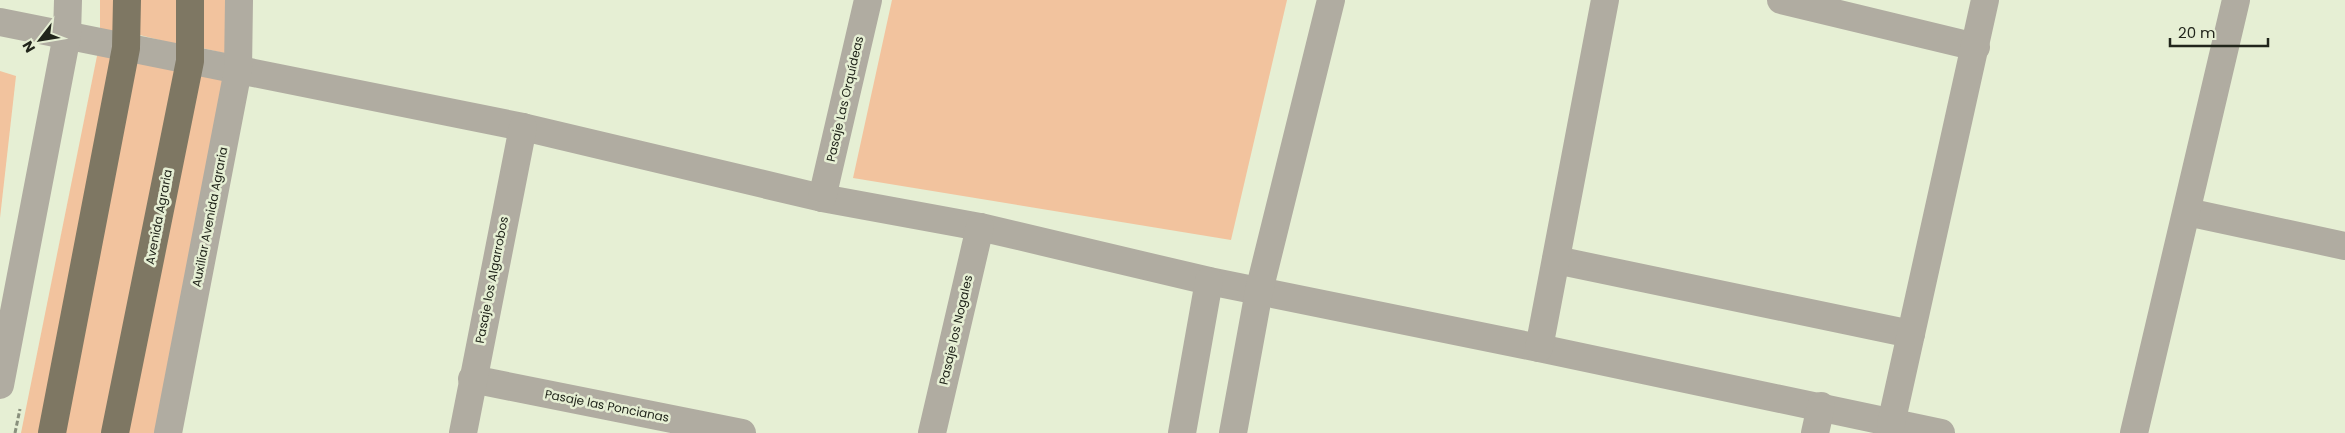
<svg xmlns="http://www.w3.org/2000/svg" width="2345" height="433" viewBox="0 0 2345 433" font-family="Poppins,sans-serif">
  <rect width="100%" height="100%" fill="#e6efd4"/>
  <g fill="#f2c39e">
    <polygon points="100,0 119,0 119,34 100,29"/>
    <polygon points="132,0 184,0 183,46 132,33"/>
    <polygon points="198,0 232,0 232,55 198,47"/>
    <polygon points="892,0 1287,0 1231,240 853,178"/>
    <polygon points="98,51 121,56 46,433 21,433"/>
    <polygon points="131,60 182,70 109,433 56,433"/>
    <polygon points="195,70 229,77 162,433 123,433"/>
    <polygon points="0,71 16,76 0,218"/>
  </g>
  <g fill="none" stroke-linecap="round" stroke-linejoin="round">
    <polyline stroke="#89907d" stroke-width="3" stroke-dasharray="5 2.5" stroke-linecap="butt" points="15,433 20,409"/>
    <g stroke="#b0aca1" stroke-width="28">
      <polyline points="1781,0 1976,47"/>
      <polyline points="0,22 523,127 822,198 980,227 1209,281 1539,348 1941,433"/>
      <polyline points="822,198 868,0"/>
      <polyline points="2187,212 2345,246"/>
      <polyline points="1556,260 1911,334"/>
      <polyline points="1539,348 1605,0"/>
      <polyline points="472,379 742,433"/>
      <polyline points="0,385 67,35 68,0"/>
      <polyline points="1891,424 1985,0"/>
      <polyline points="168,433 238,70 239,0"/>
      <polyline points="463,433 523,127"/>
      <polyline points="932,433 980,227"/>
      <polyline points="1182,433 1209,281"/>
      <polyline points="1233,433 1259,291 1331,0"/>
      <polyline points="1815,433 1821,406"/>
      <polyline points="2134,433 2236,0"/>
    </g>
    <g stroke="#7e7763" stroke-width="28">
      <polyline points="52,433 126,48 127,0"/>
      <polyline points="115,433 190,61 190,0"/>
    </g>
  </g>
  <g text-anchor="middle" stroke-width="5" stroke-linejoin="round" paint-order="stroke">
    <g font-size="12" fill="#21251b" stroke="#e6efd4">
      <text transform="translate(845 99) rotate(-77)" y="4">Pasaje Las Orquídeas</text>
      <text transform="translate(159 217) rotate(-79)" y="4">Avenida Agraria</text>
      <text transform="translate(210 217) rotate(-79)" y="4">Auxiliar Avenida Agraria</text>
      <text transform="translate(492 280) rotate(-79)" y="4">Pasaje los Algarrobos</text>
      <text transform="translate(956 330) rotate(-77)" y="4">Pasaje los Nogales</text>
      <text transform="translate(607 406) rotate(11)" y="4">Pasaje las Poncianas</text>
    </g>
  </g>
  <g transform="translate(40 40) rotate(239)" stroke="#e6efd4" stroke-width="4" paint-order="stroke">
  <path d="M0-4L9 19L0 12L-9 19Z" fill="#21251b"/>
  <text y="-8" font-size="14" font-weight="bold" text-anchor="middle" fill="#21251b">N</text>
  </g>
  <path d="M2170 38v8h98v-8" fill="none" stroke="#21251b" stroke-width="2.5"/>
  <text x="2178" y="38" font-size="15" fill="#21251b" stroke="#e6efd4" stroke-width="4" paint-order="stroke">20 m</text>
</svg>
